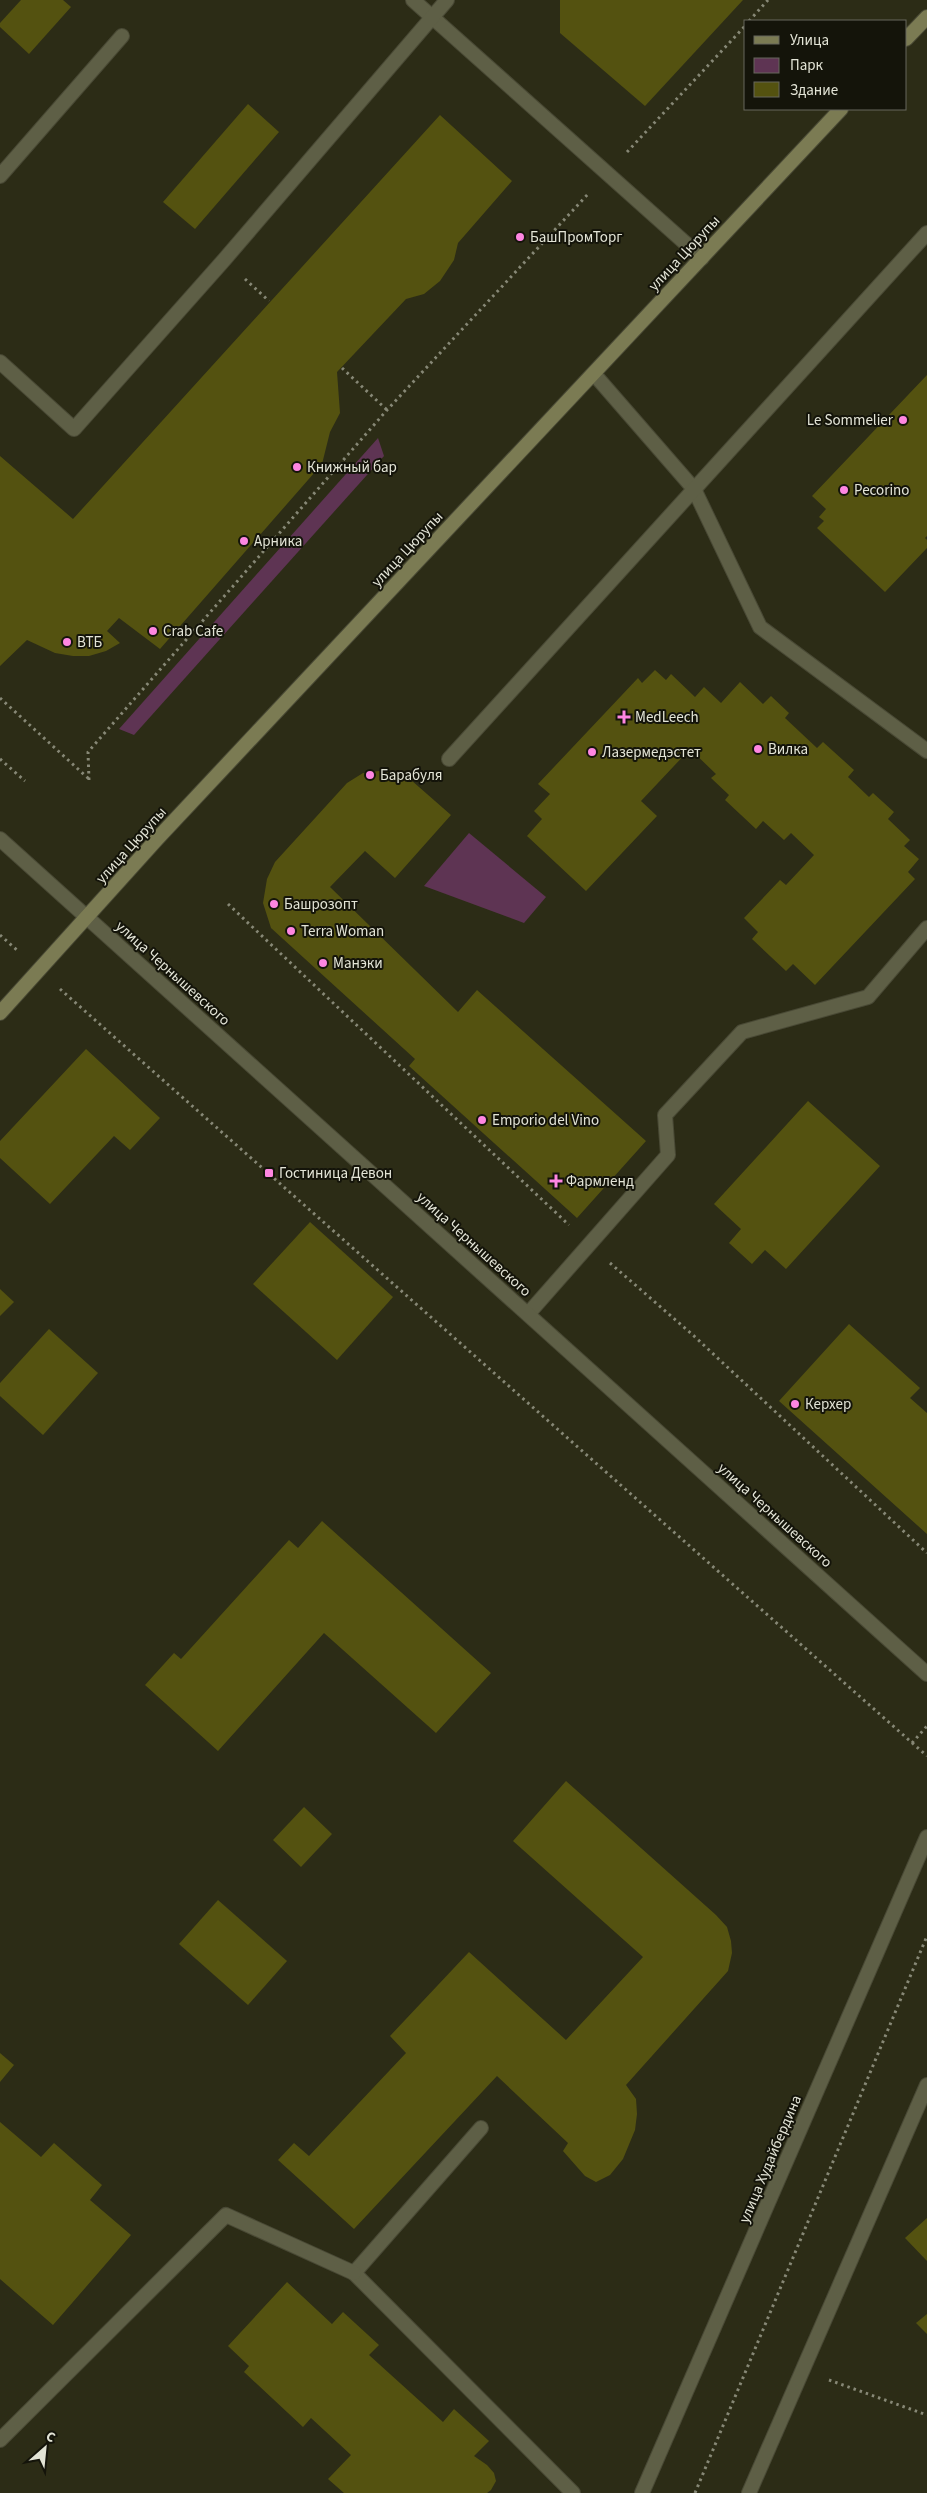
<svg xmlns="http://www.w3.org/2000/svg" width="927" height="2493" viewBox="0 0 927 2493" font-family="'Source Sans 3',sans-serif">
  <rect width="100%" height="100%" fill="#2c2c16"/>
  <g fill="#5e3453">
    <polygon points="378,438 384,456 134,735 119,729"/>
    <polygon points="469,833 546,897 524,923 424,886"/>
  </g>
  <g fill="#545210">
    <polygon points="21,0 63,0 71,7 29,54 0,27 0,23"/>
    <polygon points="560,0 743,0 645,106 560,33"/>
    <polygon points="248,104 279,132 195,229 163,202"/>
    <polygon points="440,115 512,181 458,243 454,260 440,281 424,294 406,299 337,372 340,413 330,432 322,464 160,649 119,618 107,631 120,643 106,651 89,656 73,656 55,653 27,640 0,666 0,456 73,519"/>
    <polygon points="927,375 927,536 925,538 927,540 927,548 885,592 817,528 824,521 819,517 826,509 812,496"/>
    <polygon points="655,670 666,680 671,674 695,697 704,687 721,703 740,682 763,704 771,696 789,713 785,718 817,748 823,742 854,770 848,777 869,797 873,793 894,812 888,819 910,840 904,846 919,859 908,872 915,879 815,985 793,964 786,971 752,939 758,932 744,918 780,880 786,885 814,855 791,833 784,840 763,821 756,829 725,800 729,795 711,778 716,774 690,749 641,801 657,816 586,891 527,836 542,819 534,811 550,794 538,784 638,678 642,683"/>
    <polygon points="379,771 394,772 411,780 451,815 395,878 365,851 330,887 458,1012 477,990 646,1141 577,1218 409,1066 415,1059 271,928 263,903 267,879 275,862 347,783 363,773"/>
    <polygon points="86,1049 160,1118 130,1150 114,1136 50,1204 0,1158 0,1141"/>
    <polygon points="808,1101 880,1166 786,1269 765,1250 752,1264 729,1243 741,1229 714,1204"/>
    <polygon points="310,1222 393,1297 337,1360 253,1284"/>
    <polygon points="0,1289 14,1302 0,1316"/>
    <polygon points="849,1324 920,1388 910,1398 927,1413 927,1534 779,1401"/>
    <polygon points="49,1329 98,1373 43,1435 0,1396 0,1383"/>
    <polygon points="322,1521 491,1673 436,1733 324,1633 218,1751 145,1685 174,1653 181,1659 289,1540 298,1548"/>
    <polygon points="566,1781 716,1915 727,1927 731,1941 732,1953 728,1971 626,2085 636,2099 637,2114 635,2130 623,2159 610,2175 596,2182 585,2176 563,2151 568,2143 497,2076 354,2229 278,2160 294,2143 309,2156 406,2053 390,2036 469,1952 566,2040 643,1957 513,1841"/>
    <polygon points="304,1807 332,1834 301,1867 273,1840"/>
    <polygon points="218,1900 287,1961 248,2005 179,1944"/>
    <polygon points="0,2053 14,2065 0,2082"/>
    <polygon points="0,2122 41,2157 54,2143 102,2185 90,2200 131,2235 53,2325 0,2279"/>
    <polygon points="927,2218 927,2261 905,2238"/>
    <polygon points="287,2282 332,2324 343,2312 379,2345 369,2355 443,2422 454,2409 489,2441 474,2456 487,2465 494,2473 496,2481 491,2490 487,2493 344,2493 328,2479 351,2455 311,2418 303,2427 244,2372 249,2366 228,2346"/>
    <polygon points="927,2314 927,2334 916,2323"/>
  </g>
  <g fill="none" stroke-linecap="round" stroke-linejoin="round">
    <g stroke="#494935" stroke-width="16">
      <g id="service">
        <polyline points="413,0 702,258"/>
        <polyline points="0,176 122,36"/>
        <polyline points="0,362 74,429 224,260 447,0"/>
        <polyline points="594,374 694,489 760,627 927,751"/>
        <polyline points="449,759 927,233"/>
        <polyline points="528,1314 668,1155 665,1115 742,1032 868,997 927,928"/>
        <polyline points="481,2128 354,2273 573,2493"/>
        <polyline points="0,2440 226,2215 354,2273"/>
      </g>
    </g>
    <g stroke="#494935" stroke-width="16">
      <g id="minor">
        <polyline points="642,2493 927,1837"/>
        <polyline points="749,2493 927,2085"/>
      </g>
    </g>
    <g stroke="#494935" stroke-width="16">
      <polyline id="tertiary" points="0,839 927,1674"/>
    </g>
    <g stroke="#494935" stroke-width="16">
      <g id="secondary">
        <polyline points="906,39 927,17"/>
        <polyline points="0,1013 157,839 841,109"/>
      </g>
    </g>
    <g stroke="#878876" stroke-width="3" stroke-dasharray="2.5 4" stroke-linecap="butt">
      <polyline points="749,21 768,0"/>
      <polyline points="627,152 746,25"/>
      <polyline points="245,279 269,301"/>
      <polyline points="342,368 387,410"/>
      <polyline points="0,698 89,779"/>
      <polyline points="0,759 25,781"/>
      <polyline points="89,780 88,752 387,410 589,193"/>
      <polyline points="228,904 569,1225"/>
      <polyline points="0,935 18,951"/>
      <polyline points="60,989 927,1756"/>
      <polyline points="610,1263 694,1336 927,1553"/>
      <polyline points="912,1743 927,1726"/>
      <polyline points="829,2380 927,2415"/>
      <polyline points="695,2493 927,1936"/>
    </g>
    <use href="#service" stroke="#5e5f46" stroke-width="14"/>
    <use href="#minor" stroke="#5e5f46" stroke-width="14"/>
    <use href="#tertiary" stroke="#5e5f46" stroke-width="14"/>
    <use href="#secondary" stroke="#7b7b53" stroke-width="14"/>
  </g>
  <g fill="#fe86e1" stroke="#14140a" stroke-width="2">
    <circle cx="520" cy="237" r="5"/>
    <circle cx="903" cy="420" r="5"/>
    <circle cx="297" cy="467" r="5"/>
    <circle cx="844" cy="490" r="5"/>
    <circle cx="244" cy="541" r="5"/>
    <circle cx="153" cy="631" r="5"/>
    <circle cx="67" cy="642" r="5"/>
    <path d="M621.5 709.5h5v5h5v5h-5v5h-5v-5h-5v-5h5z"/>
    <circle cx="758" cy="749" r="5"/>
    <circle cx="592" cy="752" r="5"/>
    <circle cx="370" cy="775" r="5"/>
    <circle cx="274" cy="904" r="5"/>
    <circle cx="291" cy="931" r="5"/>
    <circle cx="323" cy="963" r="5"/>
    <circle cx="482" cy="1120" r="5"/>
    <rect x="264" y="1168" width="10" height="10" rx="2.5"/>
    <path d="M553.5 1173.5h5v5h5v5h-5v5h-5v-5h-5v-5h5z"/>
    <circle cx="795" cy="1404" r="5"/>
  </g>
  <g text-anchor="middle" stroke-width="4" stroke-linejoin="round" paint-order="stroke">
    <g font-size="15" fill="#e3e4d6" stroke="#14140a" text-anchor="start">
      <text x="530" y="242">БашПромТорг</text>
      <text x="893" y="425" text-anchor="end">Le Sommelier</text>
      <text x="307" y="472">Книжный бар</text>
      <text x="854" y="495">Pecorino</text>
      <text x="254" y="546">Арника</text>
      <text x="163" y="636">Crab Cafe</text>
      <text x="77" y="647">ВТБ</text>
      <text x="635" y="722">MedLeech</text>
      <text x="768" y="754">Вилка</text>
      <text x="602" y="757">Лазермедэстет</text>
      <text x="380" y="780">Барабуля</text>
      <text x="284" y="909">Башрозопт</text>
      <text x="301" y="936">Terra Woman</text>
      <text x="333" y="968">Манэки</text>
      <text x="492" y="1125">Emporio del Vino</text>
      <text x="279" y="1178">Гостиница Девон</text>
      <text x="566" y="1186">Фармленд</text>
      <text x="805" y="1409">Керхер</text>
    </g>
    <g font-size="15" fill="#e3e4d6" stroke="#14140a">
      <text transform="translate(684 253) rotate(-47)" y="5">улица Цюрупы</text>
      <text transform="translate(407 549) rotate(-47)" y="5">улица Цюрупы</text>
      <text transform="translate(131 845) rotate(-48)" y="5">улица Цюрупы</text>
      <text transform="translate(173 973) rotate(42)" y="5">улица Чернышевского</text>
      <text transform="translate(474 1244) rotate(42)" y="5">улица Чернышевского</text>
      <text transform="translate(775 1515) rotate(42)" y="5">улица Чернышевского</text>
      <text transform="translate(770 2159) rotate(-67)" y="5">улица Худайбердина</text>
    </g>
  </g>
  <rect x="744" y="20" width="162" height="90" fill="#14140a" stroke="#67675c"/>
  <rect x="754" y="36" width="25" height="8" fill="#7b7b53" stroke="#67675c"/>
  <text x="790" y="45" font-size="15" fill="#e3e4d6">Улица</text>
  <rect x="754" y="58" width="25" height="15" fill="#5e3453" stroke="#67675c"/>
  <text x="790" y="70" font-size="15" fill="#e3e4d6">Парк</text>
  <rect x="754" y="82" width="25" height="15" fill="#545210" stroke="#67675c"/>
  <text x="790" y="95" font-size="15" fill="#e3e4d6">Здание</text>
  <g transform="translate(45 2448) rotate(27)" stroke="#14140a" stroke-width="4" paint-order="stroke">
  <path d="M0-4L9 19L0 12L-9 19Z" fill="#e3e4d6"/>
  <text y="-8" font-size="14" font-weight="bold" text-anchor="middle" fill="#e3e4d6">С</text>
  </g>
</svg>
